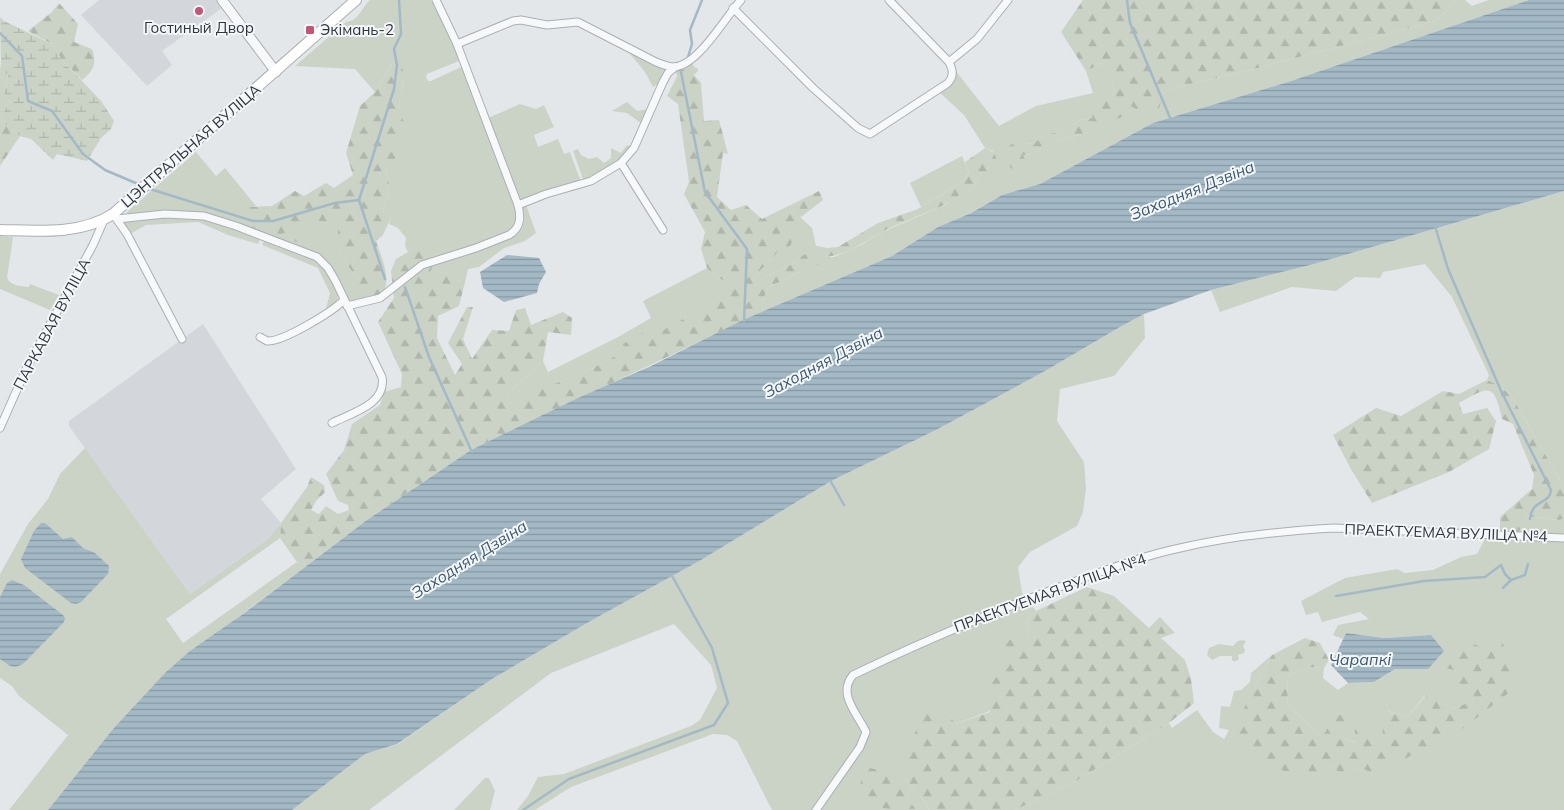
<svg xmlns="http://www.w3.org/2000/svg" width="1564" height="810" viewBox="0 0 1564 810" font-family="Mulish,sans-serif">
  <defs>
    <pattern id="forest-firs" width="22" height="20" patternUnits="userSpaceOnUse" patternTransform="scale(1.25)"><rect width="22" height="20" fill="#cbd3c6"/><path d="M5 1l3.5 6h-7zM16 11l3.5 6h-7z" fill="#afb6ab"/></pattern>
    <pattern id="wetland-marsh" width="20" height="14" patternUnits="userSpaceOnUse" patternTransform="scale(1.25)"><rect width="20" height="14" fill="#cbd3c6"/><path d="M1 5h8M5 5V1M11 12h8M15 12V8" fill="none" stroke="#afb6ab"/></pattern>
    <pattern id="water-rules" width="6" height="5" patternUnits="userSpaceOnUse" patternTransform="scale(1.25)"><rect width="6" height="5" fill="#a4b9c6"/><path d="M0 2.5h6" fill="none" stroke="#8697a2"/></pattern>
  </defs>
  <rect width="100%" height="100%" fill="#e4e7ea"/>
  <g fill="#d3d7dc">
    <polygon points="99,0 216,0 222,8 162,51 172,65 147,86 81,15"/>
    <polygon points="203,324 296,469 261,499 281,523 268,539 190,594 69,426 69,421"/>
  </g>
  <g fill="#cbd3c6">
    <path d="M370,0H431L454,44L459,61L427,74L426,77L428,81H431L461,67L469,81L516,205L518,220L512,231L475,246L427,261L413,246L408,252L405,246L406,238L398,228L389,224L391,218L383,211C386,191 394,191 385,170L396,160L398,152V109L404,78L393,62L375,92L355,69L295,66L346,22C360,20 361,8 370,0Z"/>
    <polygon points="1457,0 1465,0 1472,6 1489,0 1529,0 1288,82 1153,123 1040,184 1002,195 970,213 938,227 892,256 762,312 764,297 769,287 800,272 802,265 823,257 834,257 861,245 880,233 947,204 960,193 971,190 979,177 993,151 985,148 964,115 939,92 955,70 999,126 1036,106 1093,93 1086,71 1102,63 1114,72 1112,80 1115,93 1107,100 1092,118 1080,120 1061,131 1045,135 1034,143 1025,144 1022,155 1031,154 1057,141 1092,131 1131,106 1159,96 1170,89 1254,69 1436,21"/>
    <polygon points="627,50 665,68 670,73 666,84 658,84 653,87 645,72"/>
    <polygon points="0,64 1,71 8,75 4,95 10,102 0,117"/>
    <polygon points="627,102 637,111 648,109 642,124 627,113 612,111"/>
    <polygon points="520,104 536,109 544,105 554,127 534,135 538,147 558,139 564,154 570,152 580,179 578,182 523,200 518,198 488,118"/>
    <polygon points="627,145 633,147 618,163 585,180 583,179 573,151 578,149 581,155 589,159 597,157 604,163 611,158 611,148 621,153"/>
    <polygon points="196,152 216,176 225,168 256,206 247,208 247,228 165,211 127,214 127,212"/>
    <polygon points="962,156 969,172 965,180 921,207 910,183"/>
    <polygon points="1564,191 1564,487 1511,395 1496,384 1487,380 1489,375 1452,297 1425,264 1383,272 1380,278 1355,277 1336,291 1292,287 1220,312 1211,290 1314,264"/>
    <polygon points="526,205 536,233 525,241 504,248 479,267 468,269 466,278 458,281 450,271 438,282 429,273 432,268 431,264 518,232 522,226 522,207"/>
    <polygon points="193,216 225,224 259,238 260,240 258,244 228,235 198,222 146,225 130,234 123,223 132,218"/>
    <polygon points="800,217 812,228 816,246 790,265 765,277 755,288 753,278 777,253 787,228"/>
    <polygon points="316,220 339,226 338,251 365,290 374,297 348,302 330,268 277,239 283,233 287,233 294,241 301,224"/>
    <path d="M0,236L13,237L7,278C12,286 19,286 29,287L30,284L59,295L50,310L0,289Z"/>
    <polygon points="265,239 306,254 322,263 337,291 338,301 330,309 326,309 330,293 318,268 262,245"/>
    <polygon points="707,268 714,275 729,283 714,302 651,338 591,369 510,403 506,395 543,361 548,372 618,337 651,318 643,301"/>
    <polygon points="1144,314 1145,338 1114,376 1060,389 1057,421 1084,462 1086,488 1083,512 1077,526 1030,552 1018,567 1022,593 1036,611 1026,621 1029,636 1009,666 990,683 990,711 955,724 904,779 923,799 929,810 772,810 737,741 727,735 713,734 571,787 535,810 517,810 528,796 538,777 564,774 691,726 700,720 717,688 711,665 674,624 551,673 369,810 292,810 365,754 398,744 492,679 587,623 701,560 831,481 938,429 1045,371 1120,327"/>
    <polygon points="85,448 190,594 268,539 281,523 280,538 166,619 183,643 297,562 306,566 225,627 113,729 48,810 9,810 68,735 19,696 12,686 0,678 0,574 28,524 48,499 60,474"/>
    <polygon points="1527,516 1558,520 1564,518 1564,535 1518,533"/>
    <path d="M1485,539H1538L1564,541V810H1015L1076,781L1169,723L1172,728L1197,710L1213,732L1224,739L1229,730L1219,728L1221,706L1230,707L1234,691L1241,690L1250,682L1251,673L1272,655L1254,687L1329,765L1340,773L1359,767L1511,691L1484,648L1441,667L1463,672L1474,696V701L1454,708L1425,695L1408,717L1388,711C1386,718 1386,730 1383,736C1375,747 1354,742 1344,738L1341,731L1351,719L1322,737L1288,705L1287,677L1310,667L1324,668L1323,678L1338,690L1348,683L1374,682L1395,669H1428L1431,635L1384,638L1346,633L1343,639L1333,635L1338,625L1369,619L1360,612L1322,622L1318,612L1306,615L1301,601L1345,578L1397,569L1405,573L1433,570L1461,557L1477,554Z"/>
    <polygon points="1243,640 1246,641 1243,646 1245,650 1244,653 1238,655 1239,659 1235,662 1232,660 1232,656 1220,656 1212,660 1207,655 1209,648 1219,644 1233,646 1238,641"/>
    <polygon points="485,778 489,778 495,791 490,810 454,810"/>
  </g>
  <g fill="url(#forest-firs)">
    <polygon points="1083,0 1457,0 1436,21 1254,69 1170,89 1159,96 1161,102 1159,108 1139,111 1131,106 1128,114 1092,131 1057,141 1031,154 1023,155 1026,162 1024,167 1014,170 1010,167 1006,148 1019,140 1025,144 1034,143 1045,135 1061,131 1080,120 1092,118 1094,103 1102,95 1107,100 1115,93 1112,80 1113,72 1102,63 1086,71 1061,32"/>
    <path d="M59,3L78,24L74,42L92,49C97,63 94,71 82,80L62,60L52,44L28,31L52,12Z"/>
    <path d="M401,59L404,78L398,109L406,126L396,160L385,170C394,191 386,191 383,211L391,218L383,235L376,241C380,254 396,287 378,296C372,299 369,295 365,290L361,293L357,292L353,287L358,280L338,251V226L316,220L315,225L311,226L306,223L302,224L299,230L303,236L302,242L299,243L294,241L287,233H283L281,237L277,239L247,228L244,220L247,207L272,206L295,191L304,196L326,183L334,188L353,175L346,153L360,106L375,92L393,62Z"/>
    <path d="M689,64H693L694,67L697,68L698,71L694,75L701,83L704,121L719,120L728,154L723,153L717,197L731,210L746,205L762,219L819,191L823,200L787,228L793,239L788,252L777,253L753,278L755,287L765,277L790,265L816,246L827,248L838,247L878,223L918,209L965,180L969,172L965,162L985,148C1002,154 998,168 987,179L979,177L971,190C957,194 955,200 944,205C923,215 900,222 880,233C861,244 845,256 823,257L820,264L811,267L803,265L800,272L769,287L764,297L762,312L471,450L367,520L306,566L297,562L280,538L281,523L307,487L311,477L324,485L325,492L316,501L311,510L319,514L326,506L338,514L349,510L348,505L338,501L326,474L344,450L352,424L380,405L384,392L401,387L402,374L378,322L394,298L391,271L396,259L408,252L413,246L419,248C422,256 430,261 432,268L430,273L438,281L450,271L455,272L458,281L466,278L459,306L438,316L437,338L455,375L462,364L448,343L467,307H473L463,339L472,359L492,330L509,331L516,310L525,308L531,325L563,312L572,318L571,335L548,332L543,361L506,395L510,402L591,369L625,351L623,344L644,332L651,337L714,302L728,283L714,275L707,268L701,249L705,232L684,194L689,182L678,104L667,96L677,76L675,69Z"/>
    <polygon points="0,120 20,136 0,166"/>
    <path d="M1487,380L1496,384L1511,395L1564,487V518L1559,520L1527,516L1518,533L1500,531V517L1532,489L1534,475L1513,424L1502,419C1494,382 1489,386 1459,403L1463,414L1487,408L1496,421L1489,449L1449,472L1372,503L1352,471L1333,435L1376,408L1401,416L1443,391L1459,394Z"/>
    <polygon points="1087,587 1114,596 1149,628 1160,617 1175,633 1161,638 1185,660 1191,679 1194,703 1169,723 1076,781 1015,810 929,810 923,799 904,779 904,758 923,714 950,716 955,724 990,712 990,683 1009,666 1000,647 1018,634 1029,636 1026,621 1036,611"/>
    <polygon points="1305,638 1320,643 1329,660 1324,668 1310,667 1287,677 1288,705 1322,737 1337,714 1351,719 1348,733 1341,731 1344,738 1355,742 1355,729 1365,728 1375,741 1383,735 1381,715 1387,711 1408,717 1426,695 1454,708 1473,701 1474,696 1454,692 1462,672 1441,667 1459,650 1471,643 1484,648 1500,638 1510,658 1511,691 1461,730 1375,774 1359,767 1340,773 1329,765 1320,779 1255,764 1232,735 1254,687 1272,655"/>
    <path d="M870,768L885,772L897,784L916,810C901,810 870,810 863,798C860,791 861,781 861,773Z"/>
  </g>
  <polygon fill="url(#wetland-marsh)" points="0,17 4,21 52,44 62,60 101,101 114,121 111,129 101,138 87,161 57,154 53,160 31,139 20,136 0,120 0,117 10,102 4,95 8,75 1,71"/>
  <g fill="url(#water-rules)">
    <polygon points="1529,0 1564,0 1564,191 1314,264 1211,290 1144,314 1120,327 1045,371 938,429 831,481 701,560 587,623 492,679 397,744 365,754 292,810 48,810 113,729 166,672 190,651 243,614 367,520 471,450 578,398 651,366 743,320 892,256 938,227 971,213 1002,195 1040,184 1153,123 1288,82"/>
    <polygon points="507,255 539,258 546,272 539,284 537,293 504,302 483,288 480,272"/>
    <polygon points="41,523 45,523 63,539 72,537 83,548 95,553 109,566 108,574 81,602 76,604 71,603 25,568 21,559 34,531"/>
    <path d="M12,580L24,585L63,615L65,618L64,622L24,663C13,670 10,666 0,659V597L7,583Z"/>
    <polygon points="1346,633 1384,638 1431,635 1444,651 1428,669 1395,669 1374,682 1348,683 1331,665"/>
  </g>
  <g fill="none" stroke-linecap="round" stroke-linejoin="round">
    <g stroke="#a4b9c6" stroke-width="2.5">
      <polyline points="1127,0 1130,23 1171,120"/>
      <polyline points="0,33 22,56 28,101 52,111 83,154 105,170 138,184"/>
      <polyline points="688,57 692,44 690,30 702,0"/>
      <polyline points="681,72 705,192 747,249 744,321"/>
      <polyline points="150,189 253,221 273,221 335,203 359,200"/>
      <path d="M1435,226L1448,269L1502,393L1551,490C1550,505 1532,498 1530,519"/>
      <polyline points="385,279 359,200 394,89 397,65 394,49 401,34 399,0"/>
      <polyline points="405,287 429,357 472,452"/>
      <polyline points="830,480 844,505"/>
      <polyline points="1503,588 1511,580 1525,575 1528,564"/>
      <polyline points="1336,596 1424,581 1485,577 1501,565 1505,574 1511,580"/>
      <polyline points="523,810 569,779 714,725 728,703 712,648 671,574"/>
    </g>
    <g stroke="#aaafb4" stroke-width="9">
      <g id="minor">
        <polyline points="436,0 457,44 518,205 546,194 591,181 621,163 663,230"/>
        <polyline points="889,0 949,62"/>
        <path d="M733,8L813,88L858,128L870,134L948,83C954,76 953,70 949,62L977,39L1008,0"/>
        <path d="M457,44L513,21L521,20L547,25L578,22L656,62C662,64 667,67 674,67C698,66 726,16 741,0"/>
        <polyline points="621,163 634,148 663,82 668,73 675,67"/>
        <polyline points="115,217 127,234 182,339"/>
        <path d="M117,219L165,214L204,216L236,226L317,257L328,268L335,280L382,377C387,404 352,413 332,423"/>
        <path d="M347,306L380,298L422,265L476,248L509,235C521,228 521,217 518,205"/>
        <path d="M260,337L267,341C283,342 332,312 344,300"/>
        <polyline points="0,428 27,367 93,245 104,220"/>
        <path d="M816,810L860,747L866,732C857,713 837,694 853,675C919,643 986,615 1054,589C1096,574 1137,557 1180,548C1230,536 1282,531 1334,528L1564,538"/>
      </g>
    </g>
    <g stroke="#aaafb4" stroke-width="11">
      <polyline id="tertiary" points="222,0 276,72"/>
    </g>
    <g stroke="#aaafb4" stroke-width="12">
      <path id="secondary" d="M0,230C37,231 81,235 113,214L356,0"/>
    </g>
    <use href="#minor" stroke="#f7f8f9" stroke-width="7"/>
    <use href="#tertiary" stroke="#f7f8f9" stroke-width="9"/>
    <use href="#secondary" stroke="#fff" stroke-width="10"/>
  </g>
  <g fill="#c05875" stroke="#f4f6f8" stroke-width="2">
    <circle cx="199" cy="11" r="5"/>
    <rect x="305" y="25" width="10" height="10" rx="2.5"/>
  </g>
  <g text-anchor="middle" stroke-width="4" stroke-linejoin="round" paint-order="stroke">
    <g font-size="15" fill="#2e3741" stroke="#f4f6f8">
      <text x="199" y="33">Гостиный Двор</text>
      <text x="320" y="35" text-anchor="start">Экімань-2</text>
    </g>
    <g font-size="15" fill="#2e3741" stroke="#f4f6f8">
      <text transform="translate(191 146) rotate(-41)" y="5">ЦЭНТРАЛЬНАЯ ВУЛІЦА</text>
      <text transform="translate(52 324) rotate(-62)" y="5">ПАРКАВАЯ ВУЛІЦА</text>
      <text transform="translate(1446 533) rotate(2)" y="5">ПРАЕКТУЕМАЯ ВУЛІЦА №4</text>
      <text transform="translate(1050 593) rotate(-20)" y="5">ПРАЕКТУЕМАЯ ВУЛІЦА №4</text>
    </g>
    <g font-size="16" font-style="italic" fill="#3c5a71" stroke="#f4f6f8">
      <text transform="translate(1192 190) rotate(-22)" y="6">Заходняя Дзвіна</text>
      <text transform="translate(823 362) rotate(-28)" y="6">Заходняя Дзвіна</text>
      <text transform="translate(469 559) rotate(-32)" y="6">Заходняя Дзвіна</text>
      <text x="1360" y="665">Чарапкі</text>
    </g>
  </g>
</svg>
